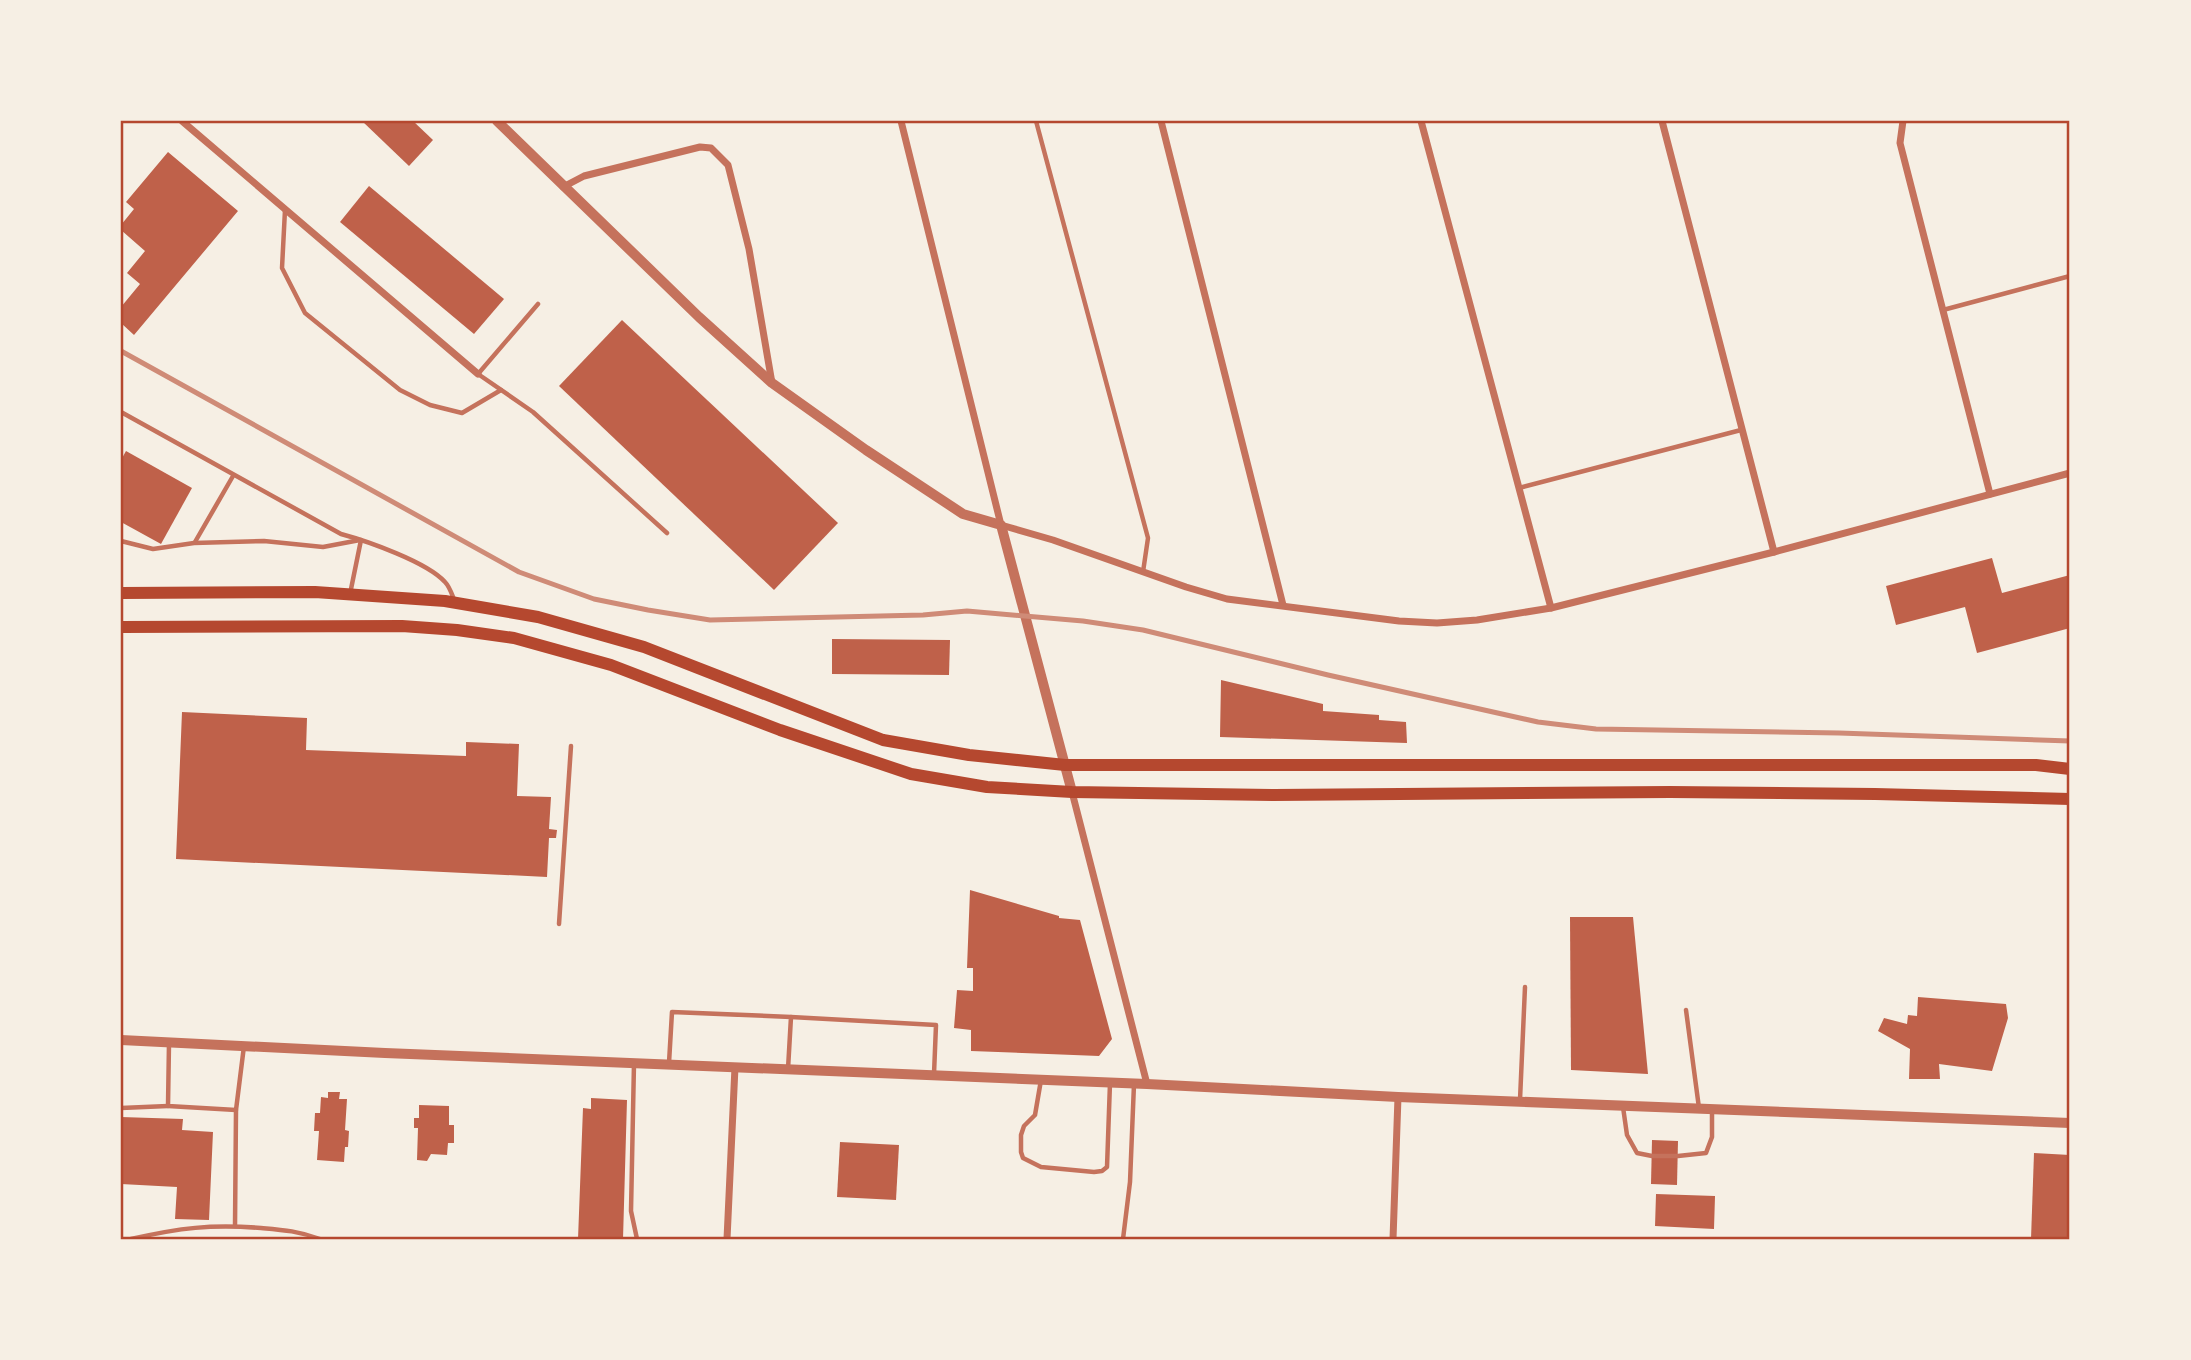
<svg xmlns="http://www.w3.org/2000/svg" width="2191" height="1360" viewBox="0 0 2191 1360" font-family="Inter,sans-serif">
  <rect width="100%" height="100%" fill="#f6efe4"/>
  <g fill="#bf614a">
    <polygon points="362,121 413,121 433,140 409,166"/>
    <polygon points="168,152 238,211 134,335 121,323 121,307 140,284 127,273 145,251 121,230 121,225 134,209 126,202"/>
    <polygon points="369,186 504,299 474,334 340,222"/>
    <polygon points="622,320 838,523 774,590 559,386"/>
    <polygon points="126,451 192,488 161,544 121,522 121,460"/>
    <polygon points="1992,558 2002,593 2070,575 2070,628 1977,653 1965,607 1896,625 1886,586"/>
    <polygon points="832,639 950,640 949,675 832,674"/>
    <polygon points="1221,680 1323,704 1323,711 1379,715 1379,720 1406,722 1407,743 1220,737"/>
    <polygon points="182,712 307,718 306,750 466,756 466,742 519,744 517,796 551,797 549,829 557,830 556,838 549,838 547,877 176,859"/>
    <polygon points="970,890 1059,916 1059,918 1080,920 1112,1039 1099,1056 971,1051 971,1030 954,1028 957,990 973,991 973,968 967,968"/>
    <polygon points="1570,917 1633,917 1648,1074 1571,1070"/>
    <polygon points="1918,997 2006,1004 2008,1018 1992,1071 1939,1064 1940,1079 1909,1079 1910,1049 1878,1031 1884,1018 1907,1024 1908,1015 1917,1016"/>
    <polygon points="328,1092 340,1092 339,1099 347,1099 345,1130 349,1131 348,1147 345,1147 344,1162 317,1160 319,1131 314,1131 315,1113 320,1113 321,1097 328,1098"/>
    <polygon points="591,1098 627,1100 623,1239 578,1239 583,1108 591,1109"/>
    <polygon points="419,1105 449,1106 449,1125 454,1125 454,1143 448,1143 447,1155 431,1154 427,1161 417,1160 418,1128 414,1128 414,1118 419,1118"/>
    <polygon points="121,1117 183,1119 182,1130 213,1132 209,1220 175,1219 177,1187 121,1184"/>
    <polygon points="1652,1140 1678,1141 1677,1185 1651,1184"/>
    <polygon points="840,1142 899,1145 896,1200 837,1197"/>
    <polygon points="2034,1153 2070,1155 2070,1239 2031,1239"/>
    <polygon points="1656,1194 1715,1196 1714,1229 1655,1226"/>
  </g>
  <g fill="none" stroke-linecap="round" stroke-linejoin="round">
    <g stroke="#c5725c" stroke-width="4.5">
      <polyline points="1036,121 1148,538 1143,572"/>
      <polyline points="285,210 282,268 305,313 400,390 430,405 462,413 501,390"/>
      <polyline points="538,304 478,374 533,412 667,533"/>
      <polyline points="1943,310 2070,276"/>
      <path d="M121,412L341,534C367,541 427,562 445,582C450,587 452,595 455,602"/>
      <polyline points="1519,488 1741,430"/>
      <polyline points="121,541 153,549 194,543 264,541 323,547 360,540"/>
      <polyline points="195,542 233,476"/>
      <polyline points="350,594 361,540"/>
      <polyline points="559,924 571,746"/>
      <polyline points="1686,1010 1699,1108"/>
      <polyline points="791,1017 936,1025 934,1074"/>
      <polyline points="169,1043 168,1106 236,1110 244,1046"/>
      <polyline points="634,1063 631,1211 637,1239"/>
      <polyline points="669,1063 672,1012 791,1017 788,1069"/>
      <polyline points="1041,1080 1035,1115 1024,1126 1021,1135 1021,1152 1023,1158 1041,1167 1094,1172 1102,1171 1107,1167 1110,1083"/>
      <polyline points="1520,1100 1525,987"/>
      <polyline points="1623,1107 1627,1135 1637,1153 1652,1156 1678,1156 1706,1153 1712,1137 1712,1110"/>
      <polyline points="121,1108 168,1106"/>
      <polyline points="235,1226 236,1110"/>
      <path d="M131,1239C179,1228 211,1224 261,1228C284,1230 298,1231 320,1239"/>
      <polyline points="1123,1239 1130,1182 1134,1084"/>
    </g>
    <g stroke="#c5725c" stroke-width="7">
      <polyline points="182,121 478,374"/>
      <polyline points="901,121 1001,525 1053,540 1186,587 1227,599 1399,621 1437,623 1477,620 1551,608 1774,552 2070,473"/>
      <polyline points="1161,121 1283,605"/>
      <polyline points="1421,121 1551,608"/>
      <polyline points="1662,121 1774,552"/>
      <polyline points="1903,121 1900,143 1990,494"/>
      <polyline points="563,187 584,176 700,147 711,148 728,165 749,249 772,383"/>
      <polyline points="1072,792 1147,1084"/>
      <polyline points="727,1239 735,1067"/>
      <polyline points="1393,1239 1398,1097"/>
    </g>
    <g stroke="#c5725c" stroke-width="10">
      <polyline points="497,121 699,317 772,383 866,450 963,514 1001,525 1072,792"/>
      <polyline points="121,1040 385,1053 1147,1084 1398,1097 2070,1123"/>
    </g>
    <g stroke="#b5482f" stroke-width="12">
      <polyline points="121,593 315,592 445,601 538,617 644,647 883,740 969,755 1065,765 2036,765 2070,769"/>
      <polyline points="121,627 402,626 457,630 514,638 611,665 780,730 911,774 987,787 1072,792 1274,795 1670,792 1875,794 2070,799"/>
    </g>
    <polyline stroke="#cf8b77" stroke-width="5" points="121,351 519,572 594,599 648,610 710,620 923,615 967,611 1083,621 1143,630 1328,675 1538,722 1596,729 1839,733 2070,741"/>
  </g>
  <rect width="2191" height="1360" fill="none" stroke="#f6efe4" stroke-width="245"/>
  <rect x="122" y="122" width="1946" height="1116" fill="none" stroke="#b5482f" stroke-width="2.5"/>
</svg>
